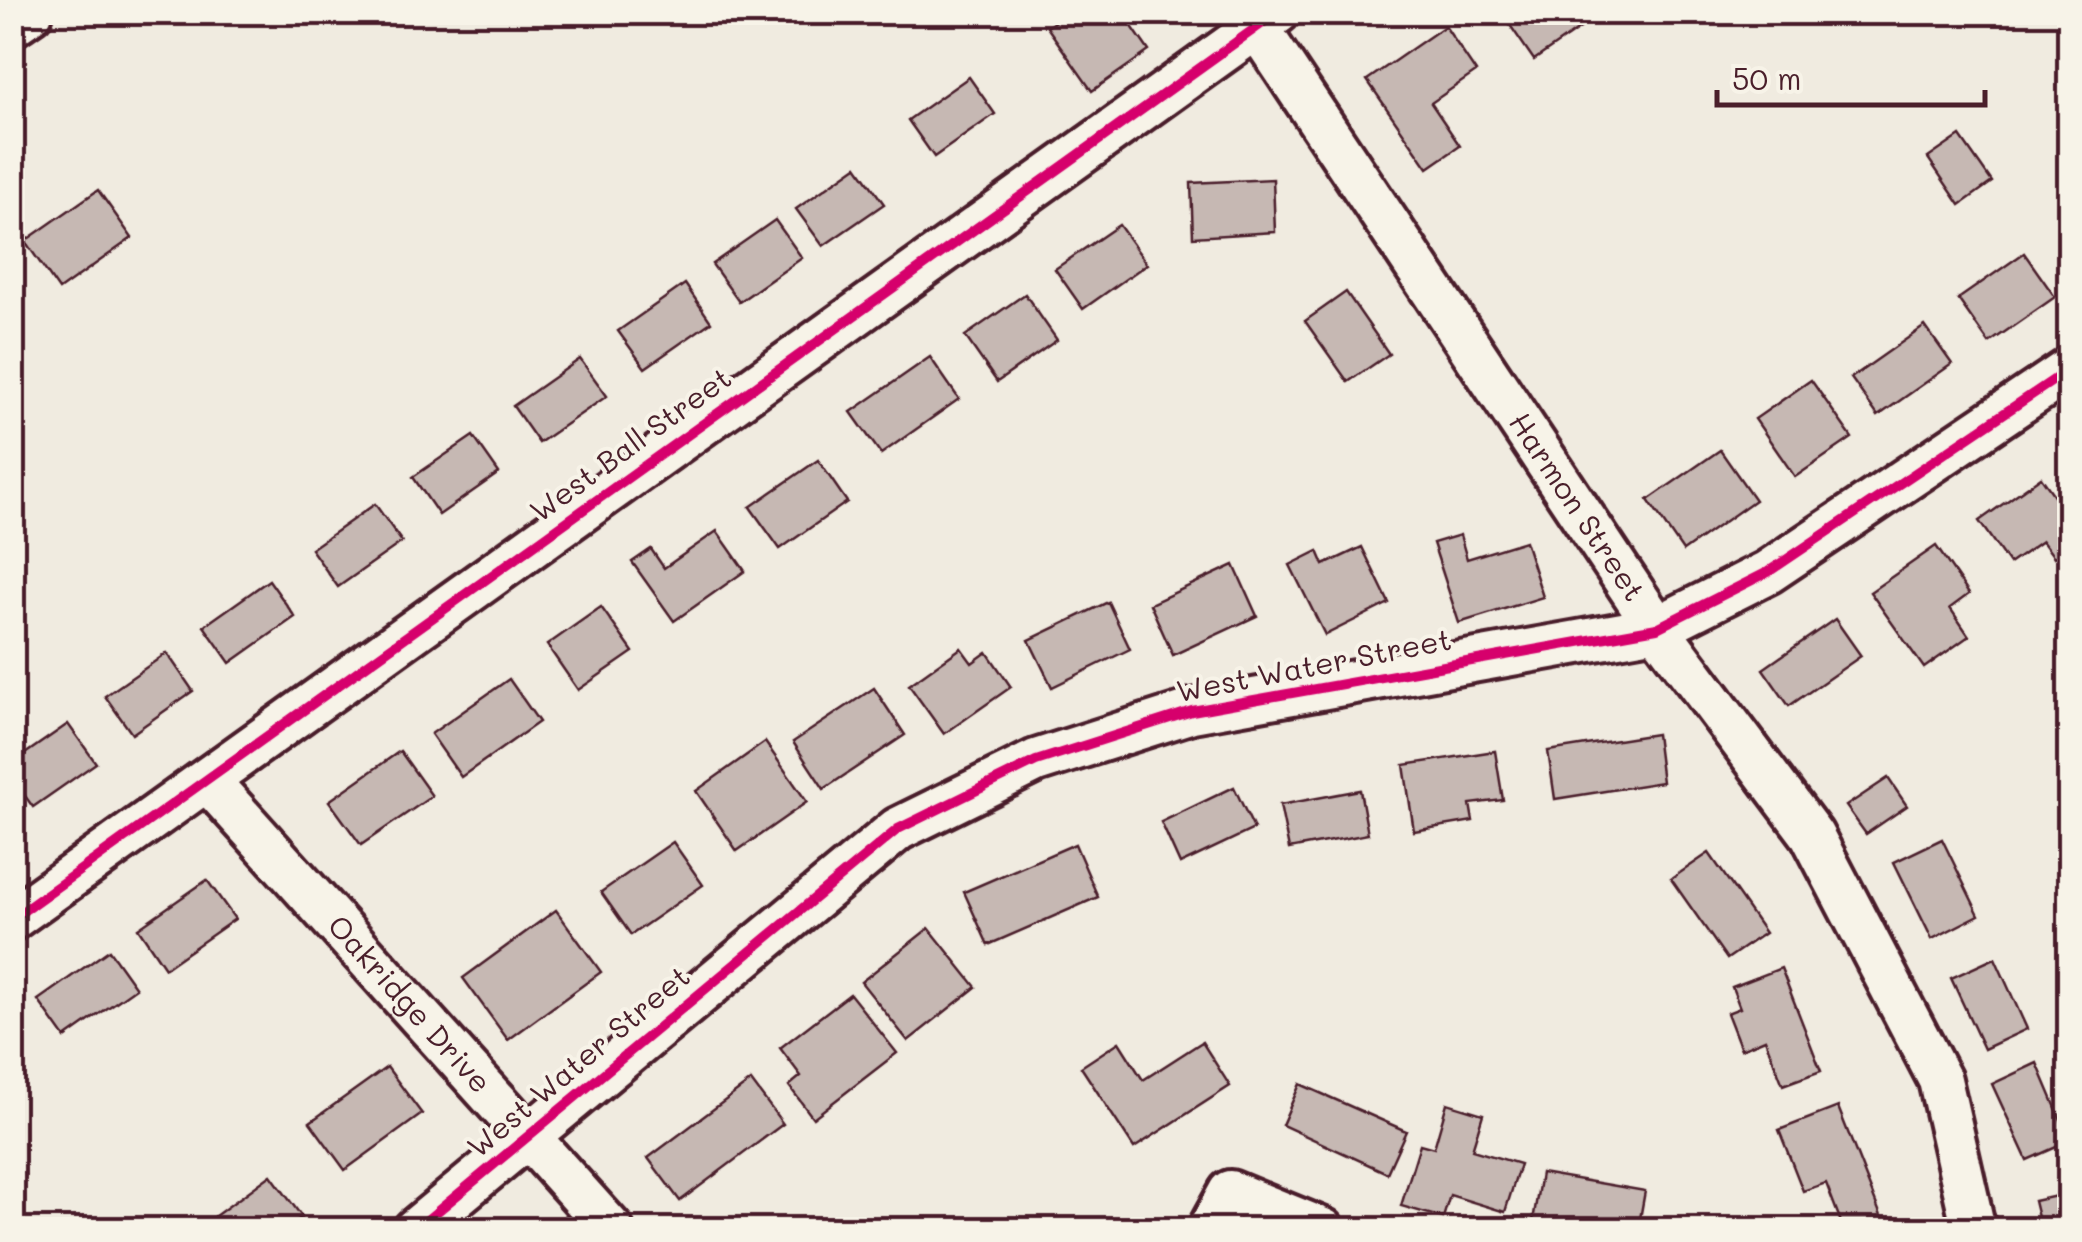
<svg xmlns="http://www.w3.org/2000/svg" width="2082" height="1242" viewBox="0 0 2082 1242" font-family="Mali,sans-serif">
  <rect width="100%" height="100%" fill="#f0ebe0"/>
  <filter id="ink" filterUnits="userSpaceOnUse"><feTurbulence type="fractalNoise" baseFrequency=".01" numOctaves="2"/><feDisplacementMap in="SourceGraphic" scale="20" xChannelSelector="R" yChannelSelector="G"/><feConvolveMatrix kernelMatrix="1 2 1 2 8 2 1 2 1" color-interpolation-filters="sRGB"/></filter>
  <g filter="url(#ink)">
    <g fill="#c6b8b3" stroke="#4a1f2b" stroke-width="2.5">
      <polygon points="1068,12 1098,12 1102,18 1110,12 1122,12 1149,51 1092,91 1047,27"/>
      <polygon points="1501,12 1587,12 1592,20 1534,60"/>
      <polygon points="1445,26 1476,72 1431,103 1460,146 1428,168 1367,80"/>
      <polygon points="969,77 995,114 934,157 908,120"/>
      <polygon points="1960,136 1992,182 1960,205 1928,158"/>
      <polygon points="857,166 884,204 823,246 796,209"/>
      <polygon points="1273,179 1275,232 1193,237 1191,183"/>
      <polygon points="98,190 132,238 59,290 25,241"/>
      <polygon points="775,220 802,258 739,302 712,264"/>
      <polygon points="1119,225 1147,264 1083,309 1055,269"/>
      <polygon points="2024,253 2055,297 1989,343 1958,299"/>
      <polygon points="685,284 711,322 645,368 618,331"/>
      <polygon points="1346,292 1389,354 1348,382 1305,321"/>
      <polygon points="1025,294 1057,340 997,382 965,336"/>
      <polygon points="1925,326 1952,364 1878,416 1851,378"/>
      <polygon points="930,357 959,399 881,454 851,412"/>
      <polygon points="580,359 607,396 539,443 513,406"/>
      <polygon points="1811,380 1852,438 1795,477 1755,419"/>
      <polygon points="473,436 499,473 439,515 413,477"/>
      <polygon points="1720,450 1755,500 1683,551 1648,500"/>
      <polygon points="818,460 847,502 780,549 750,507"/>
      <polygon points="2041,477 2070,518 2070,546 2054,557 2042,541 2009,564 1979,521"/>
      <polygon points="375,504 402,542 338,587 311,549"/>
      <polygon points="717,531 745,571 674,621 632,562 651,549 664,568"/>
      <polygon points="1460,535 1467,559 1525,541 1543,597 1459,623 1433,543"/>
      <polygon points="1936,546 1969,594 1950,608 1969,636 1924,668 1870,592"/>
      <polygon points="1362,547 1389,603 1325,635 1290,565 1318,551 1324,565"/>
      <polygon points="1234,565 1257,616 1173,655 1150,604"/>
      <polygon points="269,580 295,617 230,663 204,626"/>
      <polygon points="1108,602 1130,649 1052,687 1029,640"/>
      <polygon points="601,607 633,652 578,690 547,645"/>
      <polygon points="1835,619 1861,656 1789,706 1763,669"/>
      <polygon points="961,648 972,663 987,652 1011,687 944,734 909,685"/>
      <polygon points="167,653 193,691 132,734 105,696"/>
      <polygon points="509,679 539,722 461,777 431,734"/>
      <polygon points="874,688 905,735 824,789 793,742"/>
      <polygon points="68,724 96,763 33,807 12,778 12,763"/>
      <polygon points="1656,734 1662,782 1555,799 1548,751"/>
      <polygon points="765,742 807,802 737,851 696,791"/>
      <polygon points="400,751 432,796 361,845 329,801"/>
      <polygon points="1495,751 1503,800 1470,804 1473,821 1414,831 1404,765"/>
      <polygon points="1888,778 1907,806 1866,834 1846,806"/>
      <polygon points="1234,787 1254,829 1180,864 1161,822"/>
      <polygon points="1360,790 1368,834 1289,849 1280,805"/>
      <polygon points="1942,839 1979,915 1932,939 1894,862"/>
      <polygon points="673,842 703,885 631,935 601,892"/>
      <polygon points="1075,844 1098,897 988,945 964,892"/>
      <polygon points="1709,853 1765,933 1727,959 1671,879"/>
      <polygon points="207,880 235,919 165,968 138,928"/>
      <polygon points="556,910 601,972 508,1040 463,978"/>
      <polygon points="929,928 976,987 908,1041 861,982"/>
      <polygon points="109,950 136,988 65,1038 38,1000"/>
      <polygon points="1995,958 2027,1029 1984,1049 1951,978"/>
      <polygon points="1781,968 1821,1071 1783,1085 1765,1039 1741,1049 1727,1013 1740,1008 1732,987"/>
      <polygon points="850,994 897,1053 813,1118 789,1086 801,1076 780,1048"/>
      <polygon points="1119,1042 1143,1080 1202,1042 1230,1086 1134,1148 1081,1067"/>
      <polygon points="2037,1063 2070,1141 2027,1160 1992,1084"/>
      <polygon points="387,1067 422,1114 345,1170 310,1122"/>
      <polygon points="751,1081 783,1124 680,1201 648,1158"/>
      <polygon points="1300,1084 1406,1131 1387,1173 1282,1125"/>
      <polygon points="1447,1103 1483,1114 1472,1150 1520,1164 1505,1212 1450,1195 1443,1218 1401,1206 1420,1144 1434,1148"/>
      <polygon points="1838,1107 1885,1226 1875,1230 1844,1230 1826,1183 1803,1191 1779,1130"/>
      <polygon points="1541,1173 1645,1191 1638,1230 1581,1230 1533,1221"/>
      <polygon points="271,1175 302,1217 284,1230 196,1230"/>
      <polygon points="2070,1193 2070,1230 2041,1230 2034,1201"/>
    </g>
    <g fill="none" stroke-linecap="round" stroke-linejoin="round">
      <g stroke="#4a1f2b" stroke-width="50">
        <g id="street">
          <path id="s1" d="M1247,12L1657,628L1812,835L1940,1080L1974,1230"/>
          <polyline points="12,25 31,12"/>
          <path id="s2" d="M207,780L612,1230"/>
          <polyline points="12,919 1278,12"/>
          <polyline points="415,1230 898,829 1036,761 1192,711 1657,628 1768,572 2070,369"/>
          <polyline points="1209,1230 1230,1192 1323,1230"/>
        </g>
      </g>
      <use href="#street" stroke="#f7f3e8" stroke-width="42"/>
      <g stroke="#f7f3e8" stroke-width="16">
        <g id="cycleway">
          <polyline points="12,919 1278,12"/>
          <polyline points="415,1230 898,829 1036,761 1192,711 1657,628 1768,572 2070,369"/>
        </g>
      </g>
      <use href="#cycleway" stroke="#d6006c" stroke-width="10"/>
    </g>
  </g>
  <g text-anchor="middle" stroke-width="8" stroke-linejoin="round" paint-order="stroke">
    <g font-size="30" fill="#4a1f2b" stroke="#f7f3e8">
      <text transform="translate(631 445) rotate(-36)" y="10">West Ball Street</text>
      <text dy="10" stroke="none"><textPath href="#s1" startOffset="595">Harmon Street</textPath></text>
      <text transform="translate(1314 666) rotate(-11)" y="10">West Water Street</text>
      <text dy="10" stroke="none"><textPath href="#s2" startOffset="302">Oakridge Drive</textPath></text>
      <text transform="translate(579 1062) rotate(-40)" y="10">West Water Street</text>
    </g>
  </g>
  <rect width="2082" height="1242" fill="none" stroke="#f7f3e8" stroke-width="50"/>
  <rect x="25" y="25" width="2032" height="1192" fill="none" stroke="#4a1f2b" stroke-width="4" filter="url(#ink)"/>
  <path d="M1717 90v15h268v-15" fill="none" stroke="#4a1f2b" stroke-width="5"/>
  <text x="1732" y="90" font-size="30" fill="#4a1f2b" stroke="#f7f3e8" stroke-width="8" paint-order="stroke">50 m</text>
</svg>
